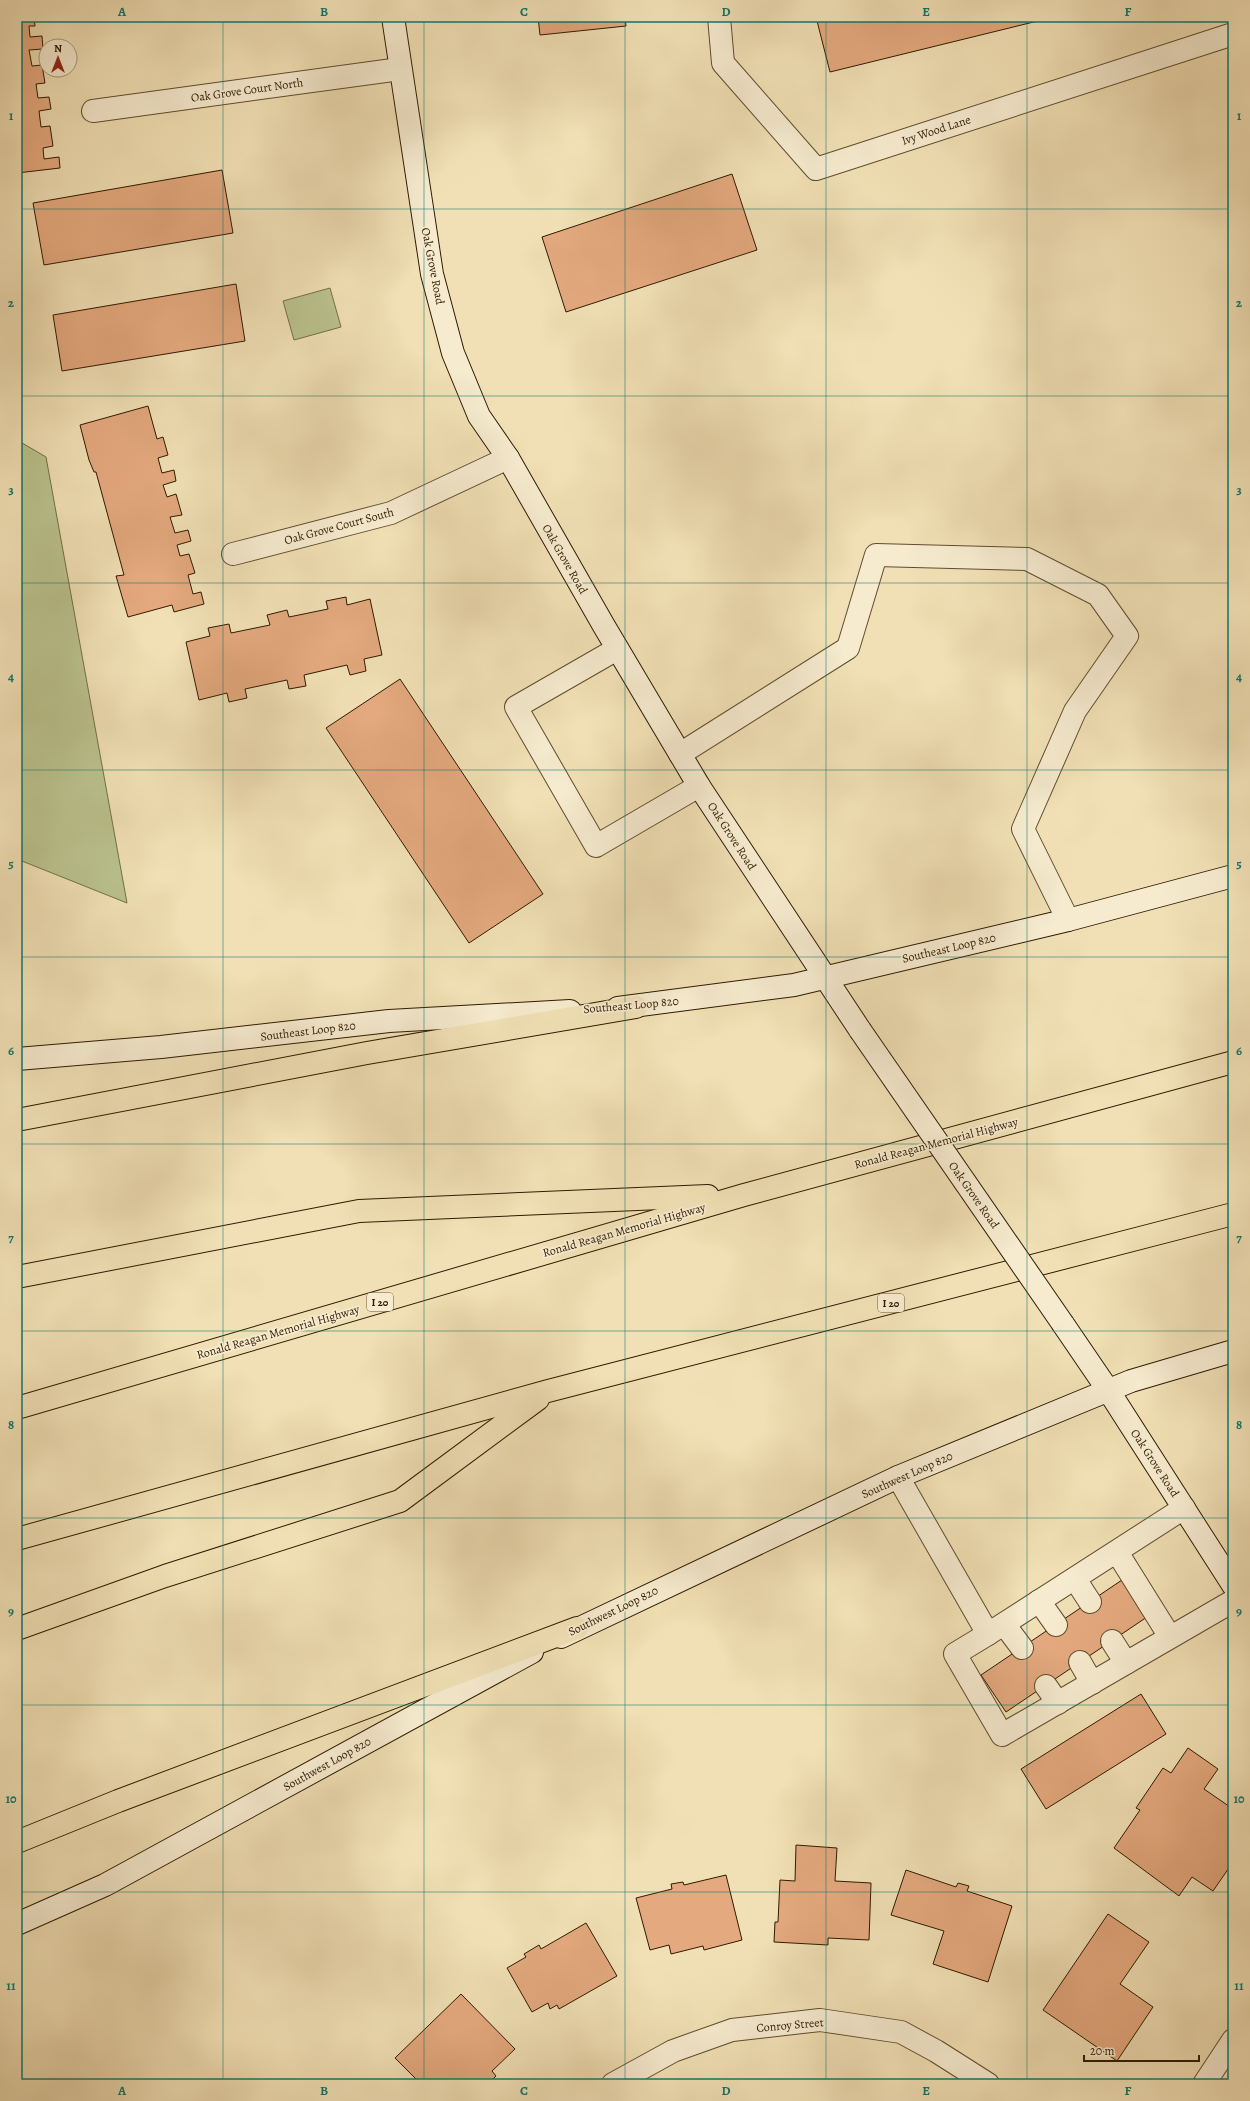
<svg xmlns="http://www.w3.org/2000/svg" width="1250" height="2101" viewBox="0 0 1250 2101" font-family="Alegreya,serif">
  <rect width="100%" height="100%" fill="#f1e0b5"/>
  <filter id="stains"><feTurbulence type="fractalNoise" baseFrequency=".005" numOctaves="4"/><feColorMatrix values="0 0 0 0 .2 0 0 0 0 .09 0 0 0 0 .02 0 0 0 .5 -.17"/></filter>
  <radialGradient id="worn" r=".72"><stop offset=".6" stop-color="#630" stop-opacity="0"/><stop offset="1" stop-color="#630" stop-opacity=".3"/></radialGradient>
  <g fill="#bac28d" stroke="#746e46">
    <polygon points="330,288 341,327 294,340 283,301"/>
    <polygon points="17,440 46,457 127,903 17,859"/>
  </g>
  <g fill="#e4a97e" stroke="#2f1a00">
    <polygon points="17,17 34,17 35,26 29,26 30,37 42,36 43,49 29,50 32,66 42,65 45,83 36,84 38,98 49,97 51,109 39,111 41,127 50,126 53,146 43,148 44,159 59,157 60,168 17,173"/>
    <polygon points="538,17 625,17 626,26 540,35"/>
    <polygon points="816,17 1054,17 830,72"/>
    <polygon points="222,170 233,233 44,265 33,203"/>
    <polygon points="732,174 757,250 566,312 542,237"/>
    <polygon points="236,284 245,341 62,371 53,315"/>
    <polygon points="148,406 157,439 163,437 168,455 158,458 162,473 174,470 176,481 163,485 167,497 176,494 182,515 170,517 175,533 188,530 191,541 177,545 180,556 189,554 195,573 188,575 193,594 201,592 204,604 174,612 172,605 128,617 116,576 124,575 96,472 94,472 89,460 80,425"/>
    <polygon points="346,597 347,605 370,599 382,655 364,659 366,671 350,675 347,665 304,675 306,686 289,689 287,680 245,689 247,698 229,702 227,693 199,700 186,642 210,636 208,628 229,624 231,633 270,625 267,615 287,610 289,617 328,609 326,601"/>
    <polygon points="400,679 543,894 469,943 326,728"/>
    <polygon points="1122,1580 1147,1617 1006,1712 981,1675"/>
    <polygon points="1141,1694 1166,1734 1046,1809 1021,1769"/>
    <polygon points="1188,1748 1218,1769 1204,1789 1233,1809 1233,1862 1213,1891 1192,1877 1179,1896 1114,1848 1140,1810 1136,1808 1163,1768 1171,1773"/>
    <polygon points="796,1845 837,1848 835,1881 871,1883 869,1940 828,1938 828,1945 774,1942 775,1922 778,1922 780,1880 795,1881"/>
    <polygon points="906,1870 956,1887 958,1883 969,1886 967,1891 1012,1906 988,1982 933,1964 944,1931 891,1915"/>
    <polygon points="726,1875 742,1940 704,1950 703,1946 671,1954 669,1945 650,1950 636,1898 672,1889 671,1884 683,1882 684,1885"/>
    <polygon points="1108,1914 1149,1942 1120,1984 1153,2007 1117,2061 1043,2010"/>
    <polygon points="586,1923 617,1976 559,2009 557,2005 550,2009 548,2003 532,2012 507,1968 526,1957 524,1954 539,1945 541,1949"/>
    <polygon points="461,1994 515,2049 492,2071 496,2076 488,2084 421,2084 395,2058"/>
  </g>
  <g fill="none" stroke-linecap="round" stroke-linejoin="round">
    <g stroke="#604c2d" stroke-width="24">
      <g id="lane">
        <polyline points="719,17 723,63 816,169 1233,34"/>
        <polyline points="93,111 400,69"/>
        <polyline points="233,554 391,513 508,458"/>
        <polyline points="617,649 516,707 596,846 699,786"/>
        <polyline points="680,754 848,648 876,555 1027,559 1098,595 1127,636 1075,711 1023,829 1068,920"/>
        <polyline points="898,1477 988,1634 1184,1508"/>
        <polyline points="1117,1552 1170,1637"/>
        <polyline points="1075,1579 1090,1602"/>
        <polyline points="1039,1601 1056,1625"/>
        <polyline points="1004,1624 1022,1648"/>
        <polyline points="988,1634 955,1654 1002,1735 1233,1601"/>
        <polyline points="1112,1641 1126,1663"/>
        <polyline points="1080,1662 1092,1683"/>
        <polyline points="1046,1686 1058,1703"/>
      </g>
    </g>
    <g stroke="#604c2d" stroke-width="24">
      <g id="street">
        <polyline points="613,2084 673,2051 732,2030 820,2020 901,2032 936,2051 988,2084"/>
        <polyline points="1204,2084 1233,2040"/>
      </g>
    </g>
    <g stroke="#2f1a00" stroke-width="24">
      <g id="secondary">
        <polyline points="393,17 432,274 453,353 479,416 508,458 604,626 699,786 860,1030"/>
        <polyline points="618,1008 794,985 1068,920 1233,876"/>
        <polyline points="17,1059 161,1047 389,1021 570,1011"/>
        <polyline points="1063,1324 1108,1390 1233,1585"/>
        <polyline points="561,1637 898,1477 1131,1381 1233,1351"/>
        <polyline points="17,1924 105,1885 532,1652"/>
      </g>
    </g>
    <g stroke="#2f1a00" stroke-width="24">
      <g id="highway">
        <polyline points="17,1120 367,1053 636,1007"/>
        <polyline points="17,1277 359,1211 708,1196"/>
        <polyline points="17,1408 744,1195 1233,1062"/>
        <polyline points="17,1539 548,1391 1233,1214"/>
        <polyline points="17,1629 165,1576 400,1501 538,1399"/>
        <polyline points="17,1842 118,1801 577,1628"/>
      </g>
    </g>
    <use href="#lane" stroke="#f6ebcf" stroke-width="22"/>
    <use href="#street" stroke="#f6ebcf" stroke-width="22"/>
    <use href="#secondary" stroke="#f6ebcf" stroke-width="22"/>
    <use href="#highway" stroke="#f1e0b5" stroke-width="22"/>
    <g stroke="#2f1a00" stroke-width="24" stroke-linecap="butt">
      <polyline id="secondary-bridge" points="860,1030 1063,1324"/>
    </g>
    <use href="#secondary-bridge" stroke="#f6ebcf" stroke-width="22"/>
  </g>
  <path fill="none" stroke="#0f766e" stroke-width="1" stroke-opacity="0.55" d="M223,17V2084M424,17V2084M625,17V2084M826,17V2084M1027,17V2084M17,209H1233M17,396H1233M17,583H1233M17,770H1233M17,957H1233M17,1144H1233M17,1331H1233M17,1518H1233M17,1705H1233M17,1892H1233"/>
  <g text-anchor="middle" stroke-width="3.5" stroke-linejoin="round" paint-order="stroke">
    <g fill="#f6ebcf" stroke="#6b593e" stroke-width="1">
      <rect x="367" y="1293" width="26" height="18" rx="3"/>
      <rect x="878" y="1294" width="26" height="18" rx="3"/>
    </g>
    <g font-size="11" font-weight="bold" fill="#2f1a00">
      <text x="380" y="1306">I 20</text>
      <text x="891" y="1307">I 20</text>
    </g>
    <g font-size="12" fill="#2f1a00" stroke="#f6ebcf">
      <text transform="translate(247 90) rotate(-8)" y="4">Oak Grove Court North</text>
      <text transform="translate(936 130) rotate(-18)" y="4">Ivy Wood Lane</text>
      <text transform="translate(433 266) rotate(79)" y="4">Oak Grove Road</text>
      <text transform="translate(339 526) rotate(-15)" y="4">Oak Grove Court South</text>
      <text transform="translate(565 559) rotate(60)" y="4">Oak Grove Road</text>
      <text transform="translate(732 836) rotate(57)" y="4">Oak Grove Road</text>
      <text transform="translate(949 948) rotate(-13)" y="4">Southeast Loop 820</text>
      <text transform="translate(631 1005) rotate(-5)" y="4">Southeast Loop 820</text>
      <text transform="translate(308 1031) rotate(-7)" y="4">Southeast Loop 820</text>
      <text transform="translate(936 1143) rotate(-15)" y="4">Ronald Reagan Memorial Highway</text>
      <text transform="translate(974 1195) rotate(55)" y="4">Oak Grove Road</text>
      <text transform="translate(624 1230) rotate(-16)" y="4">Ronald Reagan Memorial Highway</text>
      <text transform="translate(278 1332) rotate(-16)" y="4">Ronald Reagan Memorial Highway</text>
      <text transform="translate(1155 1463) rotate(57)" y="4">Oak Grove Road</text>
      <text transform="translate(907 1475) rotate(-24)" y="4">Southwest Loop 820</text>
      <text transform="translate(613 1611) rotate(-26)" y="4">Southwest Loop 820</text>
      <text transform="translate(327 1764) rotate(-29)" y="4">Southwest Loop 820</text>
      <text transform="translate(790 2025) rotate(-5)" y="4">Conroy Street</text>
    </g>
  </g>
  <rect width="1250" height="2101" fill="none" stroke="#f1e0b5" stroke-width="44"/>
  <g transform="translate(58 58)"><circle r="19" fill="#f6ebcf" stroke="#a6977c"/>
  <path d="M0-3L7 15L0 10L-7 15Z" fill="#8f2418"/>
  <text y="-6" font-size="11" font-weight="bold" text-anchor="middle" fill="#2f1a00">N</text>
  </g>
  <path d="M1084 2055v6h115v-6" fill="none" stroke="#2f1a00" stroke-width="2"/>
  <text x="1090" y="2055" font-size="12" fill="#2f1a00" stroke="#f6ebcf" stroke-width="3" paint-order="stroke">20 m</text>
  <rect x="22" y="22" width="1206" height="2057" fill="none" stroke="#0f766e" stroke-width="1.5"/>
  <g font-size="13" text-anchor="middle" font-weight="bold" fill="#0f766e">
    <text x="122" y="16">A</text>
    <text x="324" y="16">B</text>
    <text x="524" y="16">C</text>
    <text x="726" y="16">D</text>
    <text x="926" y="16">E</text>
    <text x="1128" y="16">F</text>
    <text x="11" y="120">1</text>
    <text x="1239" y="120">1</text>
    <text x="11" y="307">2</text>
    <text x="1239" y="307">2</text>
    <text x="11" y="494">3</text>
    <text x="1239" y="494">3</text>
    <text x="11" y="681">4</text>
    <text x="1239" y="681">4</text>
    <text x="11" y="868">5</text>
    <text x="1239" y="868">5</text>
    <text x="11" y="1055">6</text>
    <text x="1239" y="1055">6</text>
    <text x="11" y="1242">7</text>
    <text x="1239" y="1242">7</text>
    <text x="11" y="1429">8</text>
    <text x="1239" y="1429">8</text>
    <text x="11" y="1616">9</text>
    <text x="1239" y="1616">9</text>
    <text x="11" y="1803">10</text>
    <text x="1239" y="1803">10</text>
    <text x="11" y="1990">11</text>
    <text x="1239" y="1990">11</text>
    <text x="122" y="2095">A</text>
    <text x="324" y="2095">B</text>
    <text x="524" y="2095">C</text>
    <text x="726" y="2095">D</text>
    <text x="926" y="2095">E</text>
    <text x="1128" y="2095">F</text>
  </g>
  <rect width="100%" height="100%" filter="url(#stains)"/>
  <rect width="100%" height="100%" fill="url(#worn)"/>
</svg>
